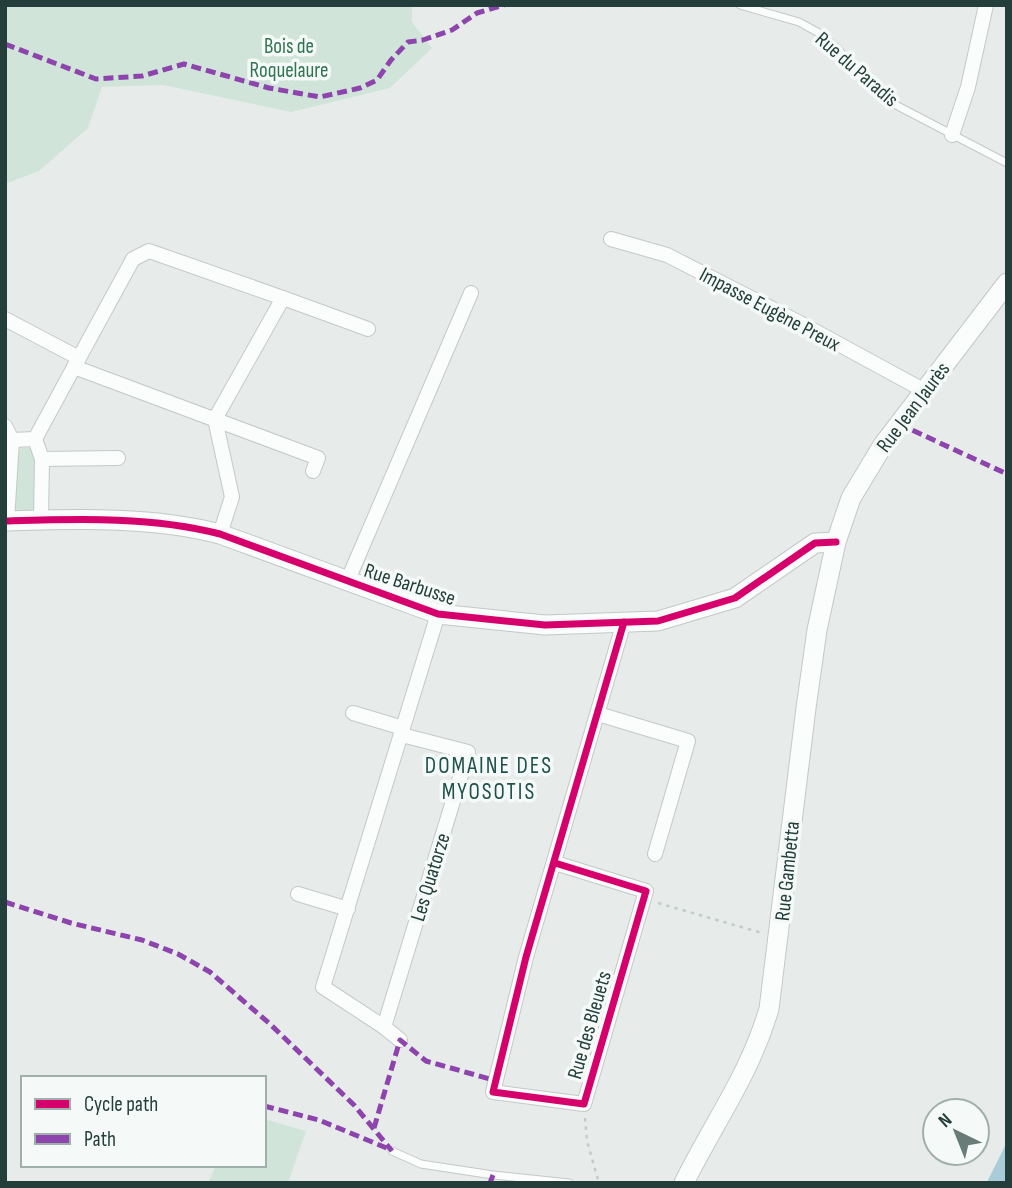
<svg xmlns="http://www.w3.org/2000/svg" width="1012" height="1188" viewBox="0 0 1012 1188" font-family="'Sofia Sans Condensed',sans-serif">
  <rect width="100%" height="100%" fill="#e7ecea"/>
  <g fill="#d0e4d9">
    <polygon points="5,5 412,5 412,22 432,48 390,88 291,112 163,85 102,87 88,128 39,171 5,184"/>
    <polygon points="21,448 31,448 37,455 37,515 13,515 16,456"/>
    <polygon points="264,1119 306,1131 288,1183 208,1183 216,1165 264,1165"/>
  </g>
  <polygon fill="#a9ccd8" points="1007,1142 1007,1183 987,1183 987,1182"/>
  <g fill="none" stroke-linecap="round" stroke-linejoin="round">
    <g stroke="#c4c9c7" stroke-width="9">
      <g id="lane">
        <polyline points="740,5 799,22 819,33 837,48 864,80 890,102 1007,163"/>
        <polyline points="392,1151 421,1164 493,1175 569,1183"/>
      </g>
    </g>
    <g stroke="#c4c9c7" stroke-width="16">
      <g id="street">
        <polyline points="952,135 968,87 986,5"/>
        <polyline points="611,239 667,255 798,322 925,391"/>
        <polyline points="5,319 79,358 133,259 149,251 283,298"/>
        <polyline points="79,358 74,367 318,458 313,471"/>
        <polyline points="5,426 12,440 7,521"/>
        <polyline points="35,439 42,459 41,520"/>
        <polyline points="12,440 35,439 74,367"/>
        <polyline points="42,459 118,458"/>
        <polyline points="220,534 232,497 215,419 283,298 368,329"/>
        <polyline points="347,582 471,293"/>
        <polyline points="353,713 403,728"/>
        <polyline points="598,714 688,741 655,854"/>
        <polyline points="402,735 468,752 384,1027 323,987 438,614"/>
        <polyline points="555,863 646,891 584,1104 493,1092 526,957 624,622"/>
        <polyline points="298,894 348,909"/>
        <polyline points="384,1027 400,1040"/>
      </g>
    </g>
    <g stroke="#c2c9c7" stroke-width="21">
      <g id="secondary">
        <path d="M5,521C75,519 152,516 220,534L438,614L545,625L658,621L735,598L815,543L836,542"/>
        <path d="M684,1183C714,1122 749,1076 769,1009L806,708L817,630L836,542L851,498L883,445L1007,283"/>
      </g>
    </g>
    <g stroke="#c2cbca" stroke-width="2.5" stroke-dasharray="3.5 5" stroke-linecap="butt">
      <polyline points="658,903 762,933"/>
      <polyline points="585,1118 587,1141 599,1183"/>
    </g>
    <use href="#lane" stroke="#fbfcfc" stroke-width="7"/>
    <use href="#street" stroke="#fbfcfc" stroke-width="14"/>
    <use href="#secondary" stroke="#fbfcfc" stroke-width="19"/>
    <g stroke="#8e44ad" stroke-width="5" stroke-dasharray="10 5" stroke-linecap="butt">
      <polyline points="5,44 96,79 142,76 184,64 269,88 320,97 360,88 377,80 391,60 408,42 423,40 452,30 477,13 504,5"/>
      <polyline points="899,424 1007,474"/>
      <polyline points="5,902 71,923 142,940 178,954 210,972 270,1024 354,1105 392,1151"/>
      <polyline points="264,1106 319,1120 389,1149"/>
      <polyline points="374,1128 400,1040 426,1061 497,1081"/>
      <polyline points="490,1183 493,1175"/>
    </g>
    <g stroke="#f5faf8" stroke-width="11">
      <g id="cycleway">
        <path d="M5,521C75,519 152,516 220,534L438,614L545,625L658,621L735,598L815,543L836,542"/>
        <polyline points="555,863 646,891 584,1104 493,1092 526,957 624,622"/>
      </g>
    </g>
    <use href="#cycleway" stroke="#d6006c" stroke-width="7"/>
  </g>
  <g text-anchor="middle" stroke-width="7" stroke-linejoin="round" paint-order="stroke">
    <g font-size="21" fill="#2f7552" stroke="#f5faf8">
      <text x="289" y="53">Bois de<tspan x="289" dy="24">Roquelaure</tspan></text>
    </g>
    <g font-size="21" fill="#243f3b" stroke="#f5faf8">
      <text transform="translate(857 69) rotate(41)" y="7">Rue du Paradis</text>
      <text transform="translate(770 309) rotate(28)" y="7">Impasse Eugène Preux</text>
      <text transform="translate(913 407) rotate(-53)" y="7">Rue Jean Jaurès</text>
      <text transform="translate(410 584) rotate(18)" y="7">Rue Barbusse</text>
      <text transform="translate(787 871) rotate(-84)" y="7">Rue Gambetta</text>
      <text transform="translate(430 877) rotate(-73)" y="7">Les Quatorze</text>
      <text transform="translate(589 1025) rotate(-74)" y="7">Rue des Bleuets</text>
    </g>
    <g font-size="23" letter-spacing="2" fill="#20514b" stroke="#f5faf8">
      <text x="489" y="773">DOMAINE DES<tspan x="489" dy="26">MYOSOTIS</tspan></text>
    </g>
  </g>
  <rect width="1012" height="1188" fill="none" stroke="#243f3b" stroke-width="14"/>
  <rect x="21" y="1076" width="245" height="91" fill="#f5faf8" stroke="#a1afac" stroke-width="2"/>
  <rect x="35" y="1099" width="35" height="10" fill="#d6006c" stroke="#a1afac" stroke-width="2"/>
  <text x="84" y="1111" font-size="21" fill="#243f3b">Cycle path</text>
  <rect x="35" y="1134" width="35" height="10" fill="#8e44ad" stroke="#a1afac" stroke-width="2"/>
  <text x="84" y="1146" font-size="21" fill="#243f3b">Path</text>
  <g transform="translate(956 1132) rotate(317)"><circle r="33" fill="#f5faf8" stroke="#a1afac" stroke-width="2"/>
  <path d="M0-5L12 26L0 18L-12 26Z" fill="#687c78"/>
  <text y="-10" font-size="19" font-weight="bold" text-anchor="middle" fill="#243f3b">N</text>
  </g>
</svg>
